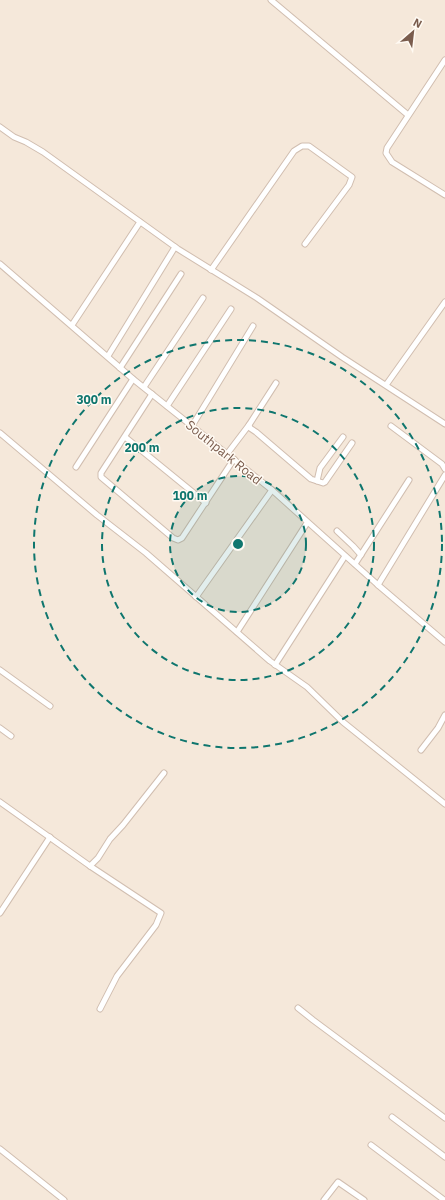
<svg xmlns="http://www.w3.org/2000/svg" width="445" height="1200" viewBox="0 0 445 1200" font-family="'IBM Plex Sans',sans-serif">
  <rect width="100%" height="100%" fill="#fdf6ec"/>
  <rect fill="#f5e8da" x="0" y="0" width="445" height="1200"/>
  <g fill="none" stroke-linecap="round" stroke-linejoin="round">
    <g stroke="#d1beb0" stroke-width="7">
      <g id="minor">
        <polyline points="271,0 408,115"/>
        <polyline points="445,60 387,148 386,153 392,162 445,195"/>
        <polyline points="0,127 14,137 26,142 43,152 178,249 257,298 342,357 445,424"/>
        <polyline points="0,264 133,379 272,490 378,585 445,642"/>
        <polyline points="211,270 294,151 302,146 309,146 352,177 349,185 305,244"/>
        <polyline points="72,325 140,222"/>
        <polyline points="108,356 175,247"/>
        <polyline points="120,368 181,274"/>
        <polyline points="276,383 249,425 250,428 256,432 311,479 317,481"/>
        <polyline points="386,385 445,302"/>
        <polyline points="144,387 203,298"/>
        <polyline points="152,394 101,473 101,477 173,538 178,540 182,538 234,459"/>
        <polyline points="167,406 231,309"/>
        <polyline points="192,426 253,326"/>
        <polyline points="391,426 442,464 445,469"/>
        <polyline points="0,433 97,515 146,553 270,661 307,687 343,722 445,804"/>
        <polyline points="125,437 206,503"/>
        <polyline points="343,437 320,468 317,481 323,483 325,482 352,443"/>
        <polyline points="227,454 249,425"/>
        <polyline points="76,467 133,379"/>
        <polyline points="337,531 353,546 361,555"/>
        <polyline points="355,564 409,480"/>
        <polyline points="378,585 445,475"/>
        <polyline points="196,597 272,490"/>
        <polyline points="237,632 307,523"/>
        <polyline points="275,665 345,556"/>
        <polyline points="0,670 50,706"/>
        <polyline points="0,728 11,736"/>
        <polyline points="421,750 438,728 445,715"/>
        <polyline points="0,802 90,866 161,913 156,925 117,976 100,1009"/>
        <polyline points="90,866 98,858 110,839 123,825 164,773"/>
        <polyline points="0,913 50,837"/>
        <polyline points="298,1008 313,1020 445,1118"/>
        <polyline points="392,1117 445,1157"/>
        <polyline points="371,1145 444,1200"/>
        <polyline points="0,1149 64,1200"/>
        <polyline points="324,1200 338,1182 364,1200"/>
      </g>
    </g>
    <use href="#minor" stroke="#fff" stroke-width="5"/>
  </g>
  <circle cx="238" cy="544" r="68" fill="#0f766e" fill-opacity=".12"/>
  <g fill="none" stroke="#0f766e" stroke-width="2" stroke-dasharray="7 5">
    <circle cx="238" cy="544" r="68"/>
    <circle cx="238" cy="544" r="136"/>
    <circle cx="238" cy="544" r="204"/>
  </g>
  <g text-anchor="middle" stroke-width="3" stroke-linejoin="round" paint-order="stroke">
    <g font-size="13" fill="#7a5c4d" stroke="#fffaf3">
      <text transform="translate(224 452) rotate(39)" y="5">Southpark Road</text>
    </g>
  </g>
  <circle cx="238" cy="544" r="6" fill="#0f766e" stroke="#fffaf3" stroke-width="2"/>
  <g font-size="12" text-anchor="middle" font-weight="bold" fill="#0f766e" stroke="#fffaf3" stroke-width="3" stroke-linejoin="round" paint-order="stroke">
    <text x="94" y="404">300 m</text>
    <text x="142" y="452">200 m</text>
    <text x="190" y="500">100 m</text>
  </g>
  <g transform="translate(413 32) rotate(28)" stroke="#fffaf3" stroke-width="3" paint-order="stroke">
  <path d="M0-3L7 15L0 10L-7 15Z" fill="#7a5c4d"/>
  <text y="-6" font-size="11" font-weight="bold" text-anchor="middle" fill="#7a5c4d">N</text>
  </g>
</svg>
